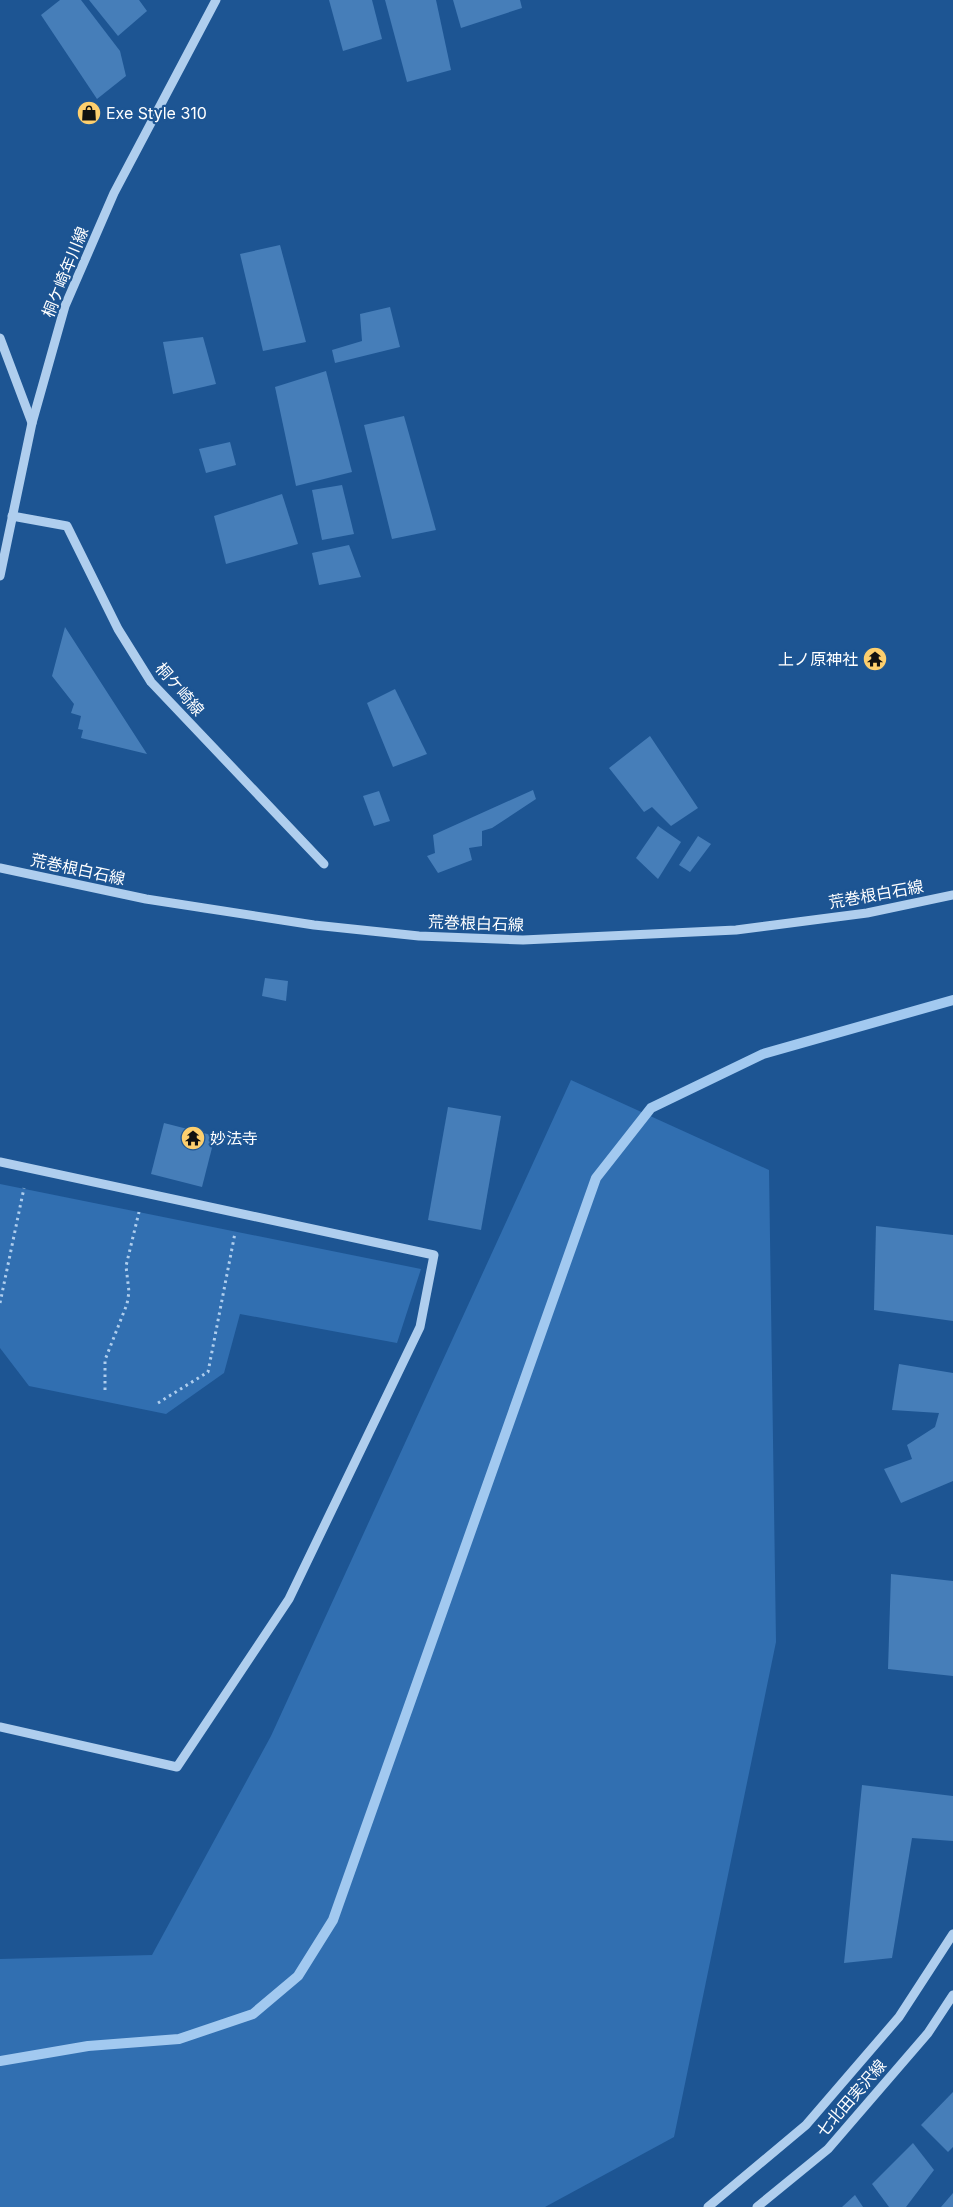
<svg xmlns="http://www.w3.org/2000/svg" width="953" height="2207" viewBox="0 0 953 2207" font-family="Inter,'Noto Sans JP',sans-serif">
  <rect width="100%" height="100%" fill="#1d5593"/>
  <g fill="#316fb1">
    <polygon points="571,1080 769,1170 776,1642 674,2137 545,2207 0,2207 0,1959 152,1955 271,1736"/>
    <polygon points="0,1184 421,1269 397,1343 240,1314 224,1373 166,1414 29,1386 0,1348"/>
  </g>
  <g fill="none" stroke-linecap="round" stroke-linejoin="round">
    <polyline stroke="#a2c9f0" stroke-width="10" points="0,2061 88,2046 179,2039 253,2014 298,1976 333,1920 596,1178 651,1108 763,1054 953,1000"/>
  </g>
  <g fill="#467eb9">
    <polygon points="60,0 81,0 120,51 126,76 97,99 41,15"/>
    <polygon points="89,0 139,0 147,11 118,36"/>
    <polygon points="329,0 372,0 382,39 343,51"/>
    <polygon points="385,0 436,0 451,70 407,82"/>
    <polygon points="453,0 520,0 522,8 461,28"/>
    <polygon points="280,245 306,342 263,351 240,254"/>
    <polygon points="390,307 400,347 335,363 332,350 362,341 360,314"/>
    <polygon points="203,337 216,384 173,394 163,342"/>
    <polygon points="326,371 352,472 296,486 275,387"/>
    <polygon points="404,416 436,530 392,539 364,425"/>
    <polygon points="230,442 236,465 206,473 199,449"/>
    <polygon points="342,485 354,534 322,540 312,490"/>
    <polygon points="282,494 298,544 226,564 214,516"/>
    <polygon points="349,545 361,577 319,585 312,553"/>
    <polygon points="65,627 147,754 81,738 83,730 78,729 81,716 71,713 74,704 52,676"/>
    <polygon points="395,689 427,754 393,767 367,703"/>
    <polygon points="650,736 698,808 671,826 652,807 644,812 609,768"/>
    <polygon points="533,790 536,799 492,828 482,831 482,846 469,848 472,860 438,873 427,856 435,853 433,835"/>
    <polygon points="379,791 390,821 374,826 363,796"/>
    <polygon points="658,826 681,842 658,879 636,858"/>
    <polygon points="698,836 711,844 690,872 679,865"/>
    <polygon points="265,978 288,981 286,1001 262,996"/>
    <polygon points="448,1107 501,1116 481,1230 428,1220"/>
    <polygon points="164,1123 215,1136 202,1187 151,1174"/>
    <polygon points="876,1226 953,1235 953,1321 874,1310"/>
    <polygon points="899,1364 953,1373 953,1481 901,1503 884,1469 912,1459 907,1445 935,1427 939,1413 892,1410"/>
    <polygon points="891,1574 953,1581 953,1676 888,1669"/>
    <polygon points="862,1785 953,1796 953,1841 912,1838 892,1958 844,1963"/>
    <polygon points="953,2092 953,2147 948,2152 921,2125"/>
    <polygon points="913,2143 934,2170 906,2207 889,2207 872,2184"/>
    <polygon points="953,2193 953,2207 941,2207"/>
    <polygon points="855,2195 863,2207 842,2207"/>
  </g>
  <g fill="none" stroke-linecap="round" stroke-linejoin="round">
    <g stroke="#afceee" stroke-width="3" stroke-dasharray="2.5 4" stroke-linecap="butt">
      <polyline points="0,1303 24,1188"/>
      <polyline points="105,1390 105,1360 127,1304 129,1292 126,1266 139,1212"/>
      <polyline points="158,1403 208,1372 235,1233"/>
    </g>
    <g stroke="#afceee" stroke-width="9">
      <polyline points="0,338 32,423"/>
      <polyline points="12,516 67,526 118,629 151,682 324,864"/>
      <polyline points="0,576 32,423 65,306 114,193 216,0"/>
      <polyline points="0,868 146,899 314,925 419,936 523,940 736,930 867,913 953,895"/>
      <polyline points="0,1162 434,1255 420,1327 289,1599 177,1767 0,1727"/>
      <polyline points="708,2207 806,2125 899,2017 953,1934"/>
      <polyline points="757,2207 828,2149 928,2033 953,1995"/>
    </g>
  </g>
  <defs>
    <g id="shop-disc" transform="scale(1.25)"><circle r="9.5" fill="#fdcf6e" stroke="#1d5593"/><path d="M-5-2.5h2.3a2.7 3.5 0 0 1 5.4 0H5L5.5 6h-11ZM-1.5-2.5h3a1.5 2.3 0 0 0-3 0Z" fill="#111"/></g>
    <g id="temple-disc" transform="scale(1.25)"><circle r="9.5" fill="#fdcf6e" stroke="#1d5593"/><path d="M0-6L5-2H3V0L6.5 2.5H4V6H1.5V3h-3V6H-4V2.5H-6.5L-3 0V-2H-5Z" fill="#111"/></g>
  </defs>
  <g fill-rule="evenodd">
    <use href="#shop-disc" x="89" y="113"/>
    <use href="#temple-disc" x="875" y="659"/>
    <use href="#temple-disc" x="193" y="1138"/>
  </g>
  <g text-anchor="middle" stroke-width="4.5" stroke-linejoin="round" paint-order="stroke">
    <g font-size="16" fill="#fff" stroke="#1d5593" text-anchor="start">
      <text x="106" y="119">Exe Style 310</text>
      <text x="858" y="665" text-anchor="end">上ノ原神社</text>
      <text x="210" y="1144">妙法寺</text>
    </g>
    <g font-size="16" fill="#fff" stroke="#1d5593">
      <text transform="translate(65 272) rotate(-68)" y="6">桐ケ崎年川線</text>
      <text transform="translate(180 689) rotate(49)" y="6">桐ケ崎線</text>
      <text transform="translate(78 869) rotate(12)" y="6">荒巻根白石線</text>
      <text transform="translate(876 894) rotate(-10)" y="6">荒巻根白石線</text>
      <text transform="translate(476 923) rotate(2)" y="6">荒巻根白石線</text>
      <text transform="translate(851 2098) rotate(-49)" y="6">七北田実沢線</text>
    </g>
  </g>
</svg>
